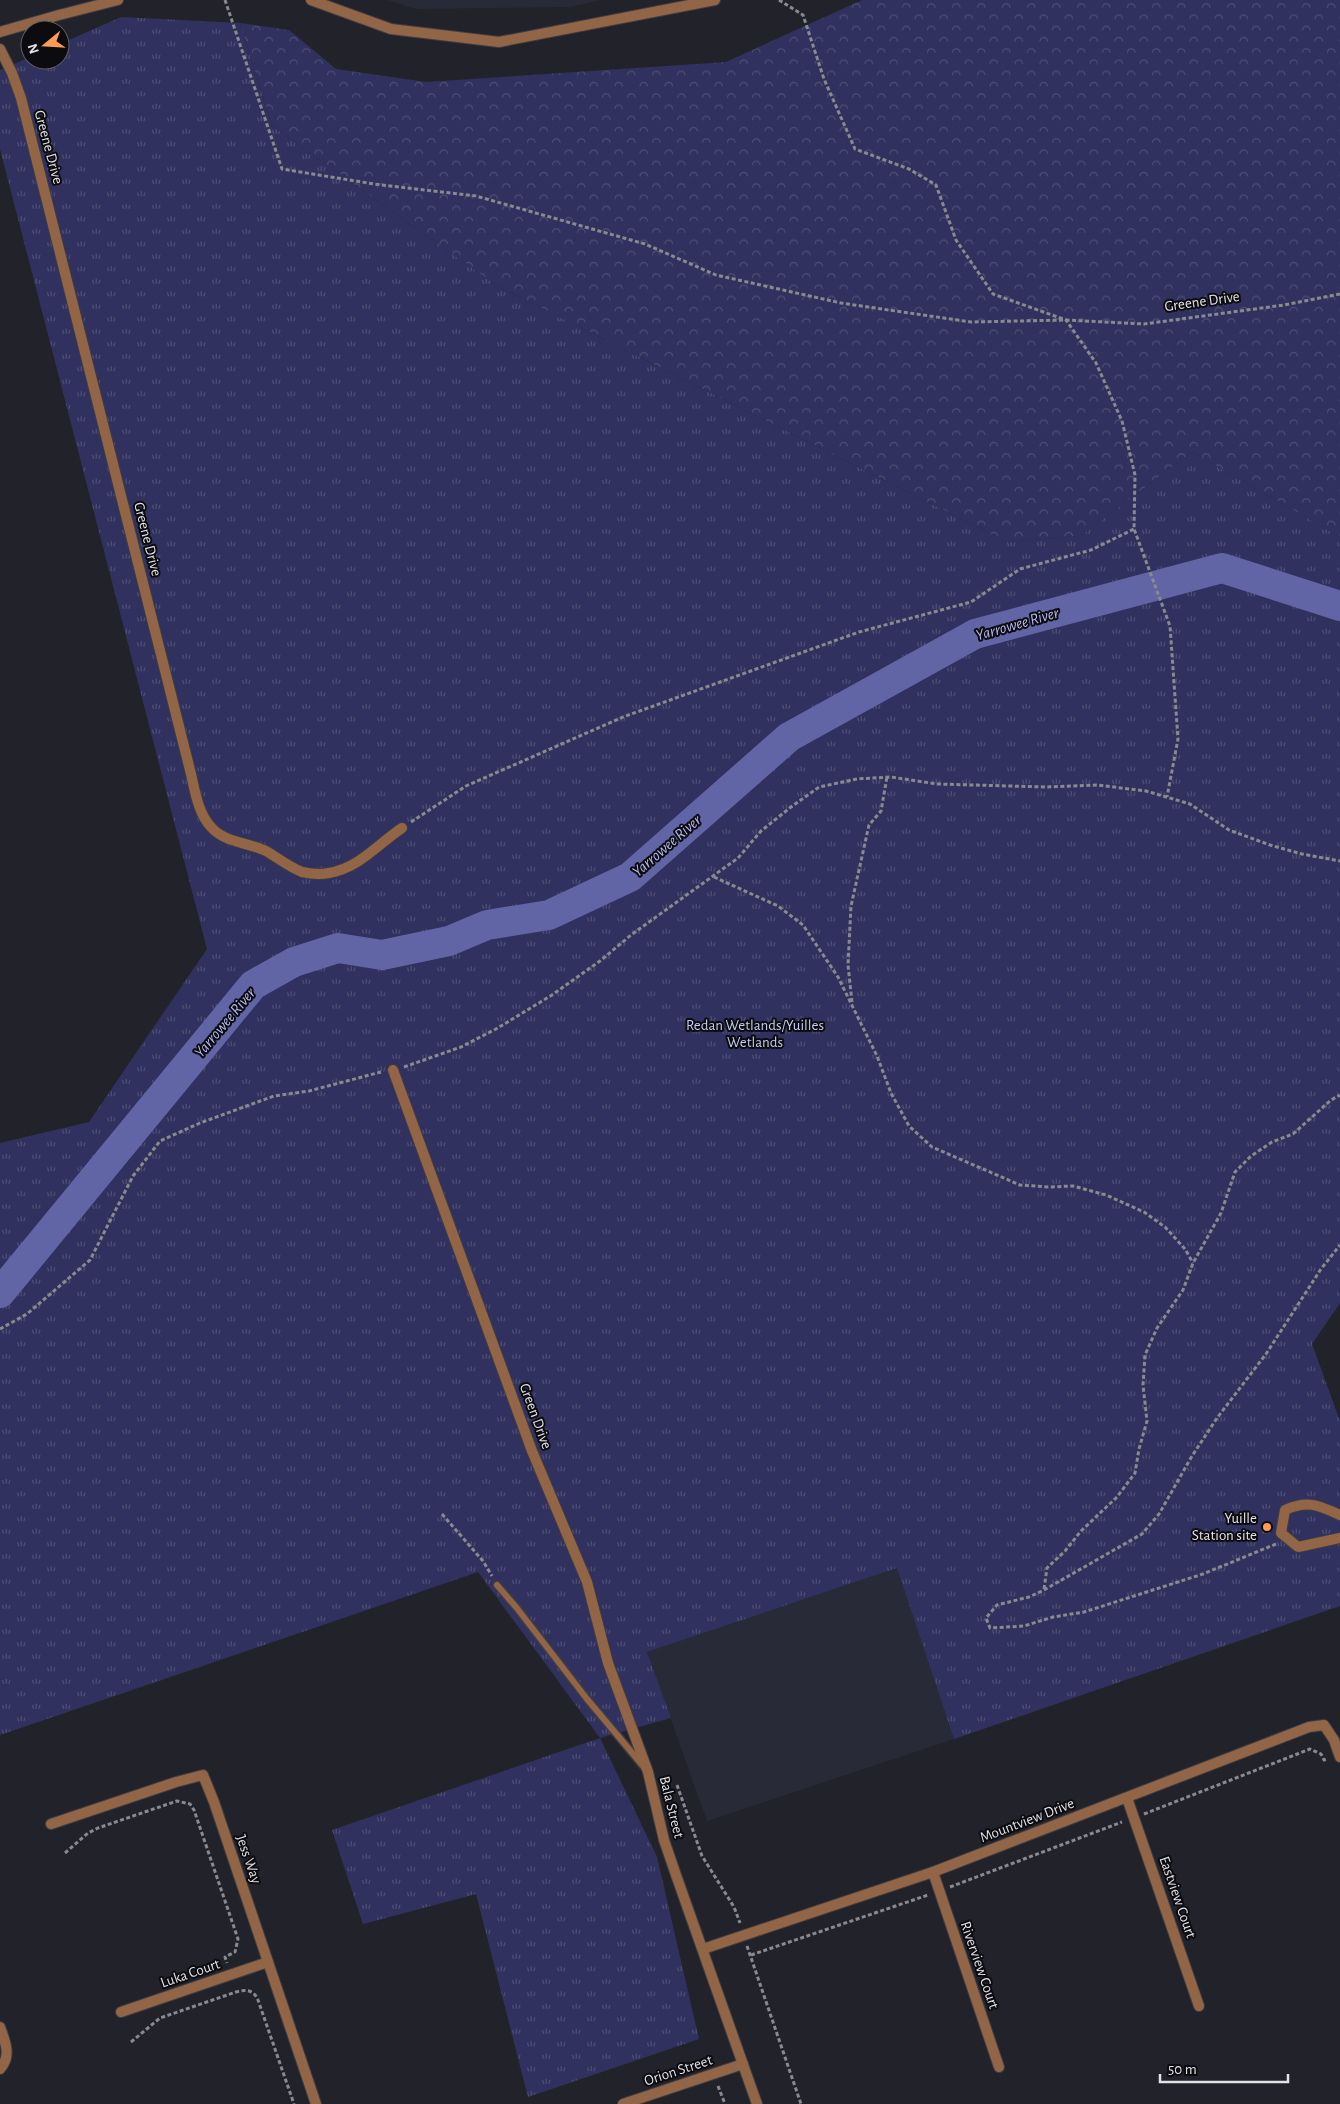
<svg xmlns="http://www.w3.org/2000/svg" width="1340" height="2104" viewBox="0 0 1340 2104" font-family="'Alegreya Sans',sans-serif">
  <defs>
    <pattern id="forest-crowns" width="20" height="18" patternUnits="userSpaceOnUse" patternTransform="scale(1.25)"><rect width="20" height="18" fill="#30315e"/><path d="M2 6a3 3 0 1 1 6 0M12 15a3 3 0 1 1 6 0" fill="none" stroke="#4e4f75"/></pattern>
    <pattern id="park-tufts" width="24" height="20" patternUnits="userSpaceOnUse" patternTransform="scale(1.25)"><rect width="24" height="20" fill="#30315e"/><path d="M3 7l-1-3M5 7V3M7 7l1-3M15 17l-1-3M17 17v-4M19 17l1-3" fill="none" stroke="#4e4f75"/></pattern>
  </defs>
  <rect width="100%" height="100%" fill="#22232a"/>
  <g fill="#282a37">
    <polygon points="387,0 600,0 570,7 417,9"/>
    <polygon points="897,1568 954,1739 707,1821 647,1652"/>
  </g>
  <polygon fill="url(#forest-crowns)" points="862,0 1340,0 1340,537 1192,452 1081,536 1007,542 496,285 272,126 240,23 289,30 336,69 426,82 726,62"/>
  <polygon fill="url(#park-tufts)" points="121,17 240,23 272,126 496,285 1007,542 1081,536 1192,452 1340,537 1340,1303 1312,1344 1340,1421 1340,1606 954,1739 897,1568 647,1652 671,1718 600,1738 657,1857 699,2039 528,2097 476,1894 363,1924 332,1830 600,1738 478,1572 0,1735 0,1143 89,1122 207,949 0,149 0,70 30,57 30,60 60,60 60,44"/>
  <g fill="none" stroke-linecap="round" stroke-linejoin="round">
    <polyline stroke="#6164a5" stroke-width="30" points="0,1293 253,985 294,962 338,948 382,955 449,941 487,925 549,915 630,877 789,737 975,634 1222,568 1340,606"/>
    <g stroke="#3d3e44" stroke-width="9">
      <polyline id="service" points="497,1585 516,1607 587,1699 644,1767"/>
    </g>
    <g stroke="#3d3e44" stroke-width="12">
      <g id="minor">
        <polyline points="311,0 391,29 499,42 715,0"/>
        <polyline points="0,32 59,15 118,0"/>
        <path d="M0,49L12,73L21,98L191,774C195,791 198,813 211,827C225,843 247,842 266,851C278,858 289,867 302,872C311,874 320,875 329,873C359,868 378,844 402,828"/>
        <polyline points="393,1070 532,1451 587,1582 608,1663 648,1772 664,1840 676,1875 757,2104"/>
        <path d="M1340,1515C1318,1505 1308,1500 1285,1510L1281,1533L1298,1547L1340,1538"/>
        <polyline points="1127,1798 1199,2006"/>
        <polyline points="51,1824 176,1782 203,1775 214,1802 316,2104"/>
        <polyline points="933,1872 999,2067"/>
        <polyline points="703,1949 933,1872 1309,1727 1324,1725 1334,1740 1340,1757"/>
        <polyline points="121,2012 268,1962"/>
        <path d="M0,2027C5,2041 12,2056 0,2069"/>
        <polyline points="623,2104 743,2064"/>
      </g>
    </g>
    <g stroke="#898a90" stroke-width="3" stroke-dasharray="4 2.5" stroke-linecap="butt">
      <polyline points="225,0 282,169 374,184 476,196 645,244 716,275 841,303 971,322 1066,320 1144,324 1284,305 1340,294"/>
      <polyline points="779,0 803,15 824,79 855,149 909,169 936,185 956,240 993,294 1066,320 1096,363 1122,421 1135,475 1134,529 1170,626 1178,739 1167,797"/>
      <polyline points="411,822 466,786 623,717 859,632 971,602 1020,569 1091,550 1134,529"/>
      <polyline points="714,877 778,906 803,925 838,977 877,1056 891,1093 909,1126 932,1147 1020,1185 1048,1187 1073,1186 1106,1195 1144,1212 1165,1227 1185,1249 1193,1263"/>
      <polyline points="852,1002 848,965 851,906 869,825 881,811 887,777"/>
      <polyline points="404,1067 461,1047 496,1029 552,995 600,961 631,935 738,858 761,831 791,807 819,787 857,779 891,777 937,784 1046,787 1097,785 1146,791 1190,804 1229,830 1270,845 1302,854 1340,861"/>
      <polyline points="0,1329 27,1314 90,1260 133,1176 160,1141 200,1123 274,1096 309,1091 381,1072"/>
      <polyline points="442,1514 483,1561 492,1576"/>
      <polyline points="1276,1544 1203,1574 1084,1612 1053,1617 1024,1626 990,1628 986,1618 997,1605 1029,1597 1044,1590 1142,1534 1159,1514 1192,1456 1217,1418 1266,1354 1321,1269 1340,1245"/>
      <polyline points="1044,1589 1047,1568 1065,1551 1081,1531 1117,1497 1135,1473 1139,1449 1147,1421 1143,1385 1145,1355 1157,1328 1183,1290 1193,1263 1221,1213 1235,1172 1251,1156 1272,1142 1293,1134 1331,1100 1340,1095"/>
      <polyline points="677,1785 702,1856 734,1907 740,1923"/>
      <polyline points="1144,1814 1310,1749 1321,1754 1324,1760 1328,1759"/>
      <polyline points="65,1853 88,1833 98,1828 177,1801 190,1804 194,1810 238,1939 235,1952 225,1957 227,1963"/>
      <polyline points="950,1887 1122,1822"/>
      <polyline points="747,1946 801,2104"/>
      <polyline points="751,1955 928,1895"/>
      <path d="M131,2042L160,2018L236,1992C246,1989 254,1990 258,2000L294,2104"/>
      <polyline points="718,2086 725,2104"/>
    </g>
    <use href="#service" stroke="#926547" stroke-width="6"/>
    <use href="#minor" stroke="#926547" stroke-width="10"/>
  </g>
  <circle fill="#fe9c57" stroke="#0c0c10" stroke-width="2" cx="1267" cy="1527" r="5"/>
  <g text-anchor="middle" stroke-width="4" stroke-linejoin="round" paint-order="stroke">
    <g font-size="15" fill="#e1e1e6" stroke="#0c0c10">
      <text transform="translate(49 147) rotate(75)" y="5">Greene Drive</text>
      <text transform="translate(1202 301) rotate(-8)" y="5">Greene Drive</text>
      <text transform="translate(148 539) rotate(76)" y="5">Greene Drive</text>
      <text transform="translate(536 1416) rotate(70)" y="5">Green Drive</text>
      <text transform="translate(672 1807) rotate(76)" y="5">Bala Street</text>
      <text transform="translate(1027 1820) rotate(-21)" y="5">Mountview Drive</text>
      <text transform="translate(249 1859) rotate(71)" y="5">Jess Way</text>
      <text transform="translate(1178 1897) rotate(71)" y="5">Eastview Court</text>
      <text transform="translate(980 1965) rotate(71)" y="5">Riverview Court</text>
      <text transform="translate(190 1973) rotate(-19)" y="5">Luka Court</text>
      <text transform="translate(678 2070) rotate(-18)" y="5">Orion Street</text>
    </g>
    <g font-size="15" fill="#c5caef" stroke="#0c0c10">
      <text x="755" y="1030">Redan Wetlands/Yuilles<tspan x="755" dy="17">Wetlands</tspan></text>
    </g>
    <g font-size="15" fill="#e1e1e6" stroke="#0c0c10" text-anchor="end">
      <text x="1257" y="1523">Yuille<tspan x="1257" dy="17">Station site</tspan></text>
    </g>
    <g font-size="16" font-style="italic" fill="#b4b9f1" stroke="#0c0c10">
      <text transform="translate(1017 623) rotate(-16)" y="6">Yarrowee River</text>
      <text transform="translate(666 845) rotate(-41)" y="6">Yarrowee River</text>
      <text transform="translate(224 1022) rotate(-50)" y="6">Yarrowee River</text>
    </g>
  </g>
  <g transform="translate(45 45) rotate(252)"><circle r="24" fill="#0c0c10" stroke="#616166"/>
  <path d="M0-4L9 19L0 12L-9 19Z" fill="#fe9c57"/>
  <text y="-8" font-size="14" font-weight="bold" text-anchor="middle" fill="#e1e1e6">N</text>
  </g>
  <path d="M1160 2074v8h128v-8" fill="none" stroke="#e1e1e6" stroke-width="2.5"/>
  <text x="1168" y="2074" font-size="15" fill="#e1e1e6" stroke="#0c0c10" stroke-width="4" paint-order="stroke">50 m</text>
</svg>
